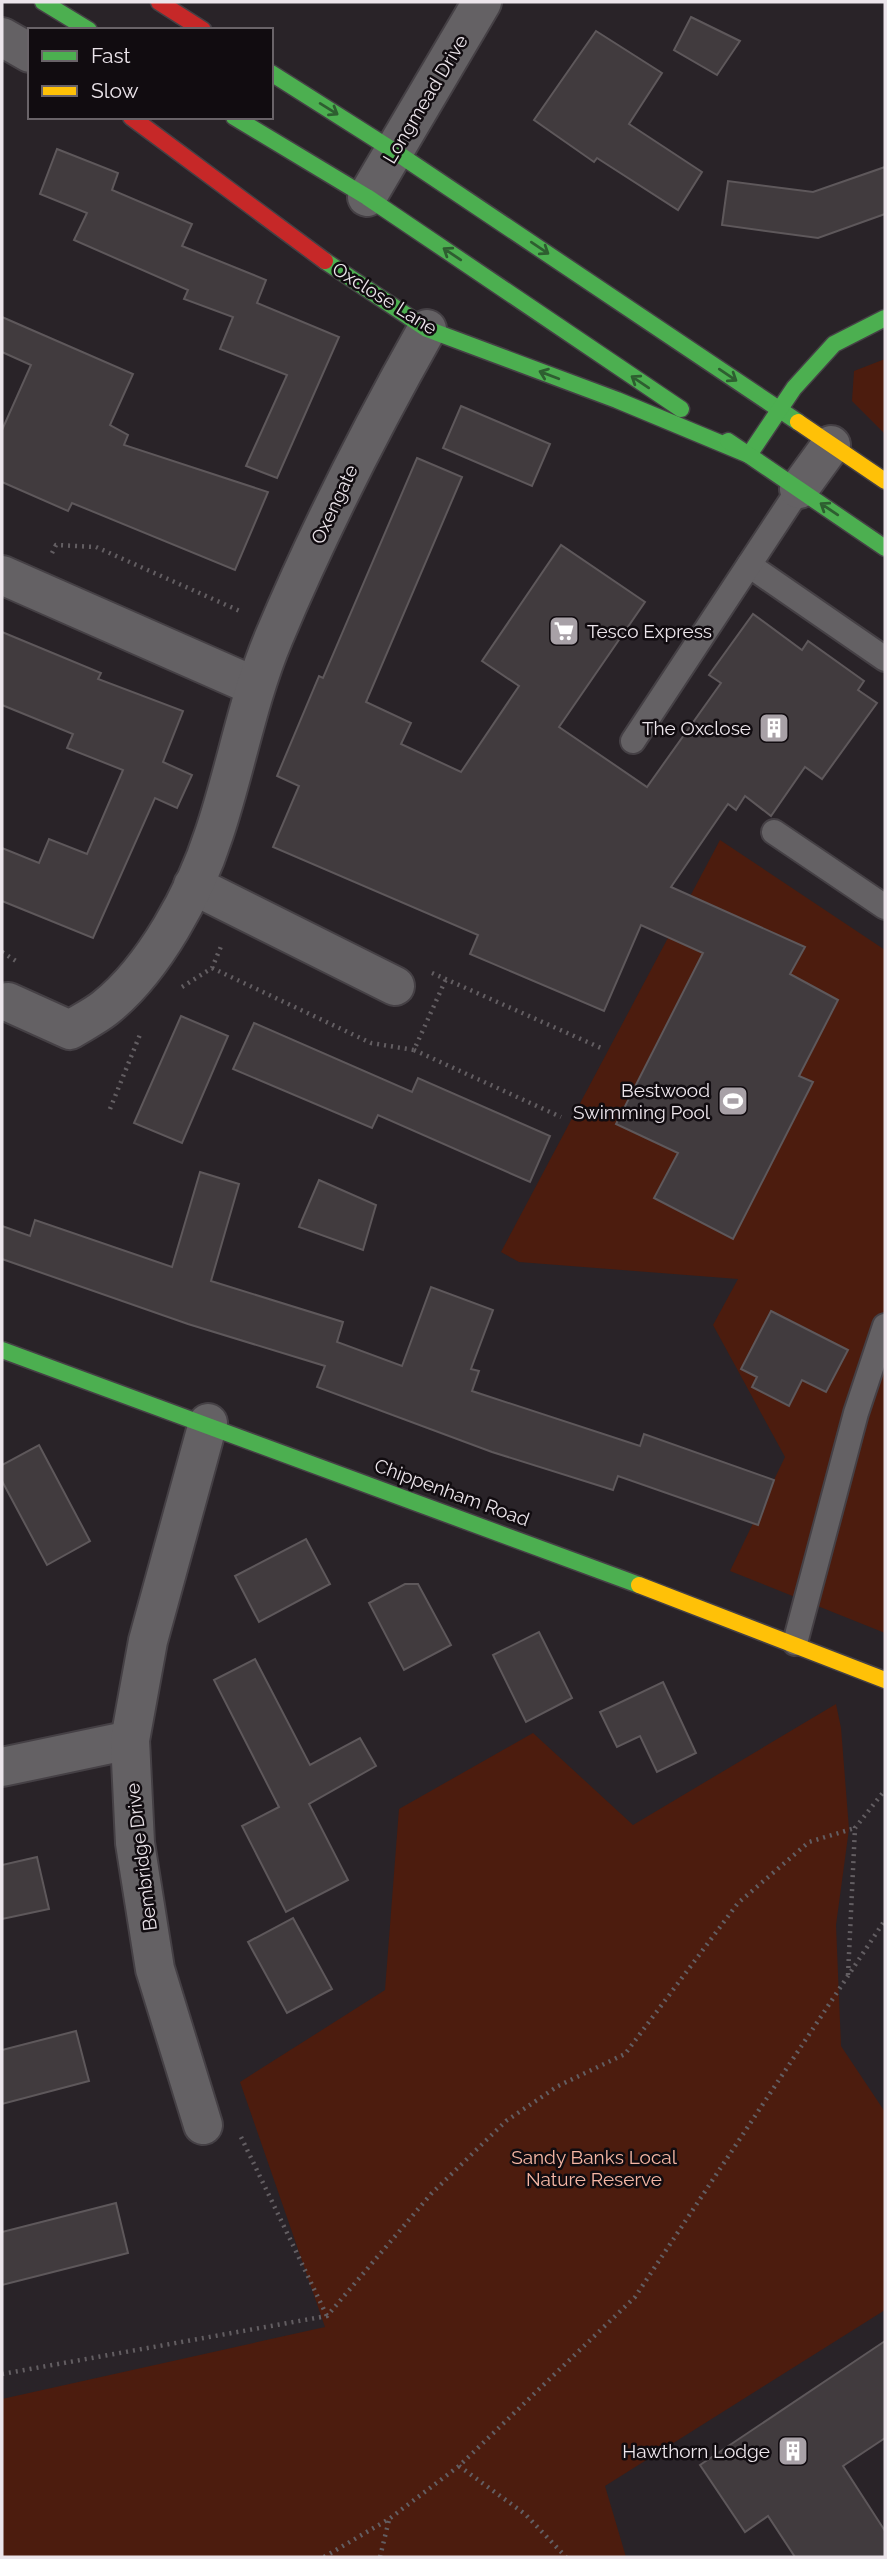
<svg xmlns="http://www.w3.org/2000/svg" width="887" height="2559" viewBox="0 0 887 2559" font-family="Raleway,sans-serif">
  <rect width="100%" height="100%" fill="#292328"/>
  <g fill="#4c1c0e">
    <polygon points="885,359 885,434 852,401 854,371"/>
    <polygon points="720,840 885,950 885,1633 730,1571 785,1457 713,1325 738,1279 519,1262 501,1252"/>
    <polygon points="836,1704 841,1728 849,1829 836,1925 841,2046 885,2112 885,2310 605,2486 626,2557 2,2557 2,2399 325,2327 240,2082 385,1990 399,1809 533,1733 633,1825"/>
  </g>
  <g fill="#413b3e" stroke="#5e585b" stroke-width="2">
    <polygon points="691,17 740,41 717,75 674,50"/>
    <polygon points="596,31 662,73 629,124 702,172 678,210 597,158 594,162 534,120"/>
    <polygon points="57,149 118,173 112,190 192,224 182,246 266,280 257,303 339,337 277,478 246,466 287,375 220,349 233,317 184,299 188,290 74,240 87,213 40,194"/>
    <polygon points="885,167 885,214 818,238 722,225 728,181 813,192"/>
    <polygon points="2,317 133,374 110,425 128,435 124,445 268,492 235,570 72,503 68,511 2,482 2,430 31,365 2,352"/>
    <polygon points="461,406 550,444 532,486 443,448"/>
    <polygon points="417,458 462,477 366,702 411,723 401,744 461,772 519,686 482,661 561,545 645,602 559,727 647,787 721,683 709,675 753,614 802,650 808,641 864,681 858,690 877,703 822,779 805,767 771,816 745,796 736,810 728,804 671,887 805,947 790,974 838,1000 799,1076 813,1082 733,1239 654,1198 678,1153 616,1124 703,953 641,925 604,1011 470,954 478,935 273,847 299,786 277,776 319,676 323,678"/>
    <polygon points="2,632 101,673 98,679 183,711 163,762 192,775 177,808 155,798 93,938 2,901 2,848 39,863 49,839 87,854 123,770 67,748 73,734 2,705"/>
    <polygon points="181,1016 228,1036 182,1143 134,1123"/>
    <polygon points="254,1023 412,1092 418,1078 550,1136 530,1182 378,1115 372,1128 233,1069"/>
    <polygon points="200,1172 239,1184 211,1281 343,1322 337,1342 402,1366 431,1287 493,1310 471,1369 479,1371 472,1391 640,1446 644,1434 774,1480 758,1525 618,1476 613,1490 492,1452 317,1387 325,1366 188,1324 2,1259 2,1226 30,1236 35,1220 172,1267"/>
    <polygon points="319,1180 376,1205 363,1250 299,1227"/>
    <polygon points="771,1311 848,1350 826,1392 802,1380 789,1406 752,1387 757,1377 741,1369"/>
    <polygon points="39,1445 90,1541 47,1565 2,1481 2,1465"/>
    <polygon points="306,1539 330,1584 259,1622 235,1576"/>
    <polygon points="405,1584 418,1584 451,1645 404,1670 369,1603"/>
    <polygon points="539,1632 572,1698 526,1722 493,1655"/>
    <polygon points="255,1659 310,1765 360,1738 376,1766 309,1804 348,1880 286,1912 242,1826 279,1807 214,1680"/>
    <polygon points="663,1682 696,1753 657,1772 640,1736 617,1747 600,1712"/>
    <polygon points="37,1857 49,1909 2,1919 2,1865"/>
    <polygon points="293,1918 332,1989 287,2013 248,1942"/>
    <polygon points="76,2031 89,2081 2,2104 2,2050"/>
    <polygon points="116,2203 128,2253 2,2285 2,2232"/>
    <polygon points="885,2341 885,2438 843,2466 885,2531 885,2557 795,2557 768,2516 745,2532 700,2465"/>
  </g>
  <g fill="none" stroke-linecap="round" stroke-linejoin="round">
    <g stroke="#454045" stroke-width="28">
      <g id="lane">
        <polyline points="749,565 885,659"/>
        <polyline points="633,741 799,489"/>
        <polyline points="774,832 885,907"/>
        <polyline points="795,1643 856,1413 885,1326"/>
      </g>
    </g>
    <g stroke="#454045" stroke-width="42">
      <g id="street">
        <polyline points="2,37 30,53"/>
        <polyline points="367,197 482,2"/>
        <polyline points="799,489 831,445"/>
        <polyline points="2,575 254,686"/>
        <polyline points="193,885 395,986"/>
        <path d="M8,1002L70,1030C81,1023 95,1016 105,1008C154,969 195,893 214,834C236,769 247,701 274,637C319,530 370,430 427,329"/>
        <polyline points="2,1767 130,1740"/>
        <polyline points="203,2125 155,1969 135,1843 130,1740 148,1641 208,1423"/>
      </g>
    </g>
    <g stroke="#454045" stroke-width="19">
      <g id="fast">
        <polyline points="43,2 89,30"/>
        <polyline points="271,73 394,151 798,422"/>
        <polyline points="234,117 367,197 681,409"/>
        <polyline points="325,261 427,329 617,400 749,455 794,388 834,344 885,318"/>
        <polyline points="728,441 885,548"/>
        <polyline points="2,1350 639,1585"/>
      </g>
    </g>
    <g stroke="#454045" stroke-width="19">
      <g id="slow">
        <polyline points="798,422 885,481"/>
        <polyline points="639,1585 885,1680"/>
      </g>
    </g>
    <g stroke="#454045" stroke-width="19">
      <g id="jam">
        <polyline points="159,2 203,30"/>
        <polyline points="131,117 325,261"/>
      </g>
    </g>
    <g stroke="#635e62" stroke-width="4.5" stroke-dasharray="2 5" stroke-linecap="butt">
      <polyline points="52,553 56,545 96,547 242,612"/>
      <polyline points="2,952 16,961"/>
      <polyline points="212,968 371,1043 414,1050 446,979"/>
      <polyline points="432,973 601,1048"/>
      <polyline points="182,987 212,968 222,944"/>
      <polyline points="414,1050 561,1117"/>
      <polyline points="110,1109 141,1032"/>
      <polyline points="848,1975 855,1828 885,1790"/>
      <polyline points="241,2137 327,2316"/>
      <polyline points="2,2374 327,2316 431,2194 506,2121 558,2086 625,2054 738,1903 809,1842 855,1828"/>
      <polyline points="459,2466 525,2514 566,2557"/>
      <polyline points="324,2557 389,2519 459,2466 635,2297 885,1920"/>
      <polyline points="380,2557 389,2520"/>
    </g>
    <use href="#lane" stroke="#646164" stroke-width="24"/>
    <use href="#street" stroke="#646164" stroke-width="38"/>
    <use href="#fast" stroke="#4caf50" stroke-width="16"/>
    <use href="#slow" stroke="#ffc107" stroke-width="16"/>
    <use href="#jam" stroke="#c62828" stroke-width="16"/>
  </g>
  <defs><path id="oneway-shaft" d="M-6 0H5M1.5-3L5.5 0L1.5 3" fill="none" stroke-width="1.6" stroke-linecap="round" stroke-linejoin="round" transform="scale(1.75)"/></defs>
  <g stroke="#2e5e30">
    <use href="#oneway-shaft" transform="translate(329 109) rotate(32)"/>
    <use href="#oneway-shaft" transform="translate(540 248) rotate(34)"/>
    <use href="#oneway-shaft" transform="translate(452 254) rotate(-146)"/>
    <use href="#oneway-shaft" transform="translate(549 375) rotate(-159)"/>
    <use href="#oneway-shaft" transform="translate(728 375) rotate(34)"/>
    <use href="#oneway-shaft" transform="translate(640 382) rotate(-146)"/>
    <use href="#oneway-shaft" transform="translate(829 509) rotate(-146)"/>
  </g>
  <defs>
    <g id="supermarket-square" transform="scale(1.575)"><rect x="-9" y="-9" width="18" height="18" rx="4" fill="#a8a1a7" stroke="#110c10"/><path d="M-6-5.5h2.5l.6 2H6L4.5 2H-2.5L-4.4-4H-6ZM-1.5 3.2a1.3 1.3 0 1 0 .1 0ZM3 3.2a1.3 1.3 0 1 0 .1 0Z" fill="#fff"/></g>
    <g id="building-square" transform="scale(1.575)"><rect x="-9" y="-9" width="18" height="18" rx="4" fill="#a8a1a7" stroke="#110c10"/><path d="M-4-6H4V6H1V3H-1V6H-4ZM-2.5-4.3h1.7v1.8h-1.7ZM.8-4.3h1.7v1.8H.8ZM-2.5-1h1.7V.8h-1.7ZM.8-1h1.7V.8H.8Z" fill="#fff"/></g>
    <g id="stadium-square" transform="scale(1.575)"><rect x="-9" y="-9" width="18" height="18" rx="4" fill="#a8a1a7" stroke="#110c10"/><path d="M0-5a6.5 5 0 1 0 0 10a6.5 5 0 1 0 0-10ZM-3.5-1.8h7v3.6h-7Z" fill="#fff"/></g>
  </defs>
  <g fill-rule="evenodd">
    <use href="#supermarket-square" x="564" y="631"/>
    <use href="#building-square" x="774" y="728"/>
    <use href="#stadium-square" x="733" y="1101"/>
    <use href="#building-square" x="793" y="2451"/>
  </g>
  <g text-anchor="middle" stroke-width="5" stroke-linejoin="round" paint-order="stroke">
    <g font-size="19" fill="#ece5eb" stroke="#110c10">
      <text transform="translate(425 99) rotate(-59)" y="7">Longmead Drive</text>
      <text transform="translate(385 298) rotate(32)" y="7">Oxclose Lane</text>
      <text transform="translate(334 504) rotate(-65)" y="7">Oxengate</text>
      <text transform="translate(452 1492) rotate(20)" y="7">Chippenham Road</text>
      <text transform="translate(141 1857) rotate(-97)" y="7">Bembridge Drive</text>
    </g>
    <g font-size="19" fill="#ece5eb" stroke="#110c10" text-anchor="end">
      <text x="587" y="638" text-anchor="start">Tesco Express</text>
      <text x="751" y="735">The Oxclose</text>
      <text x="710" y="1097">Bestwood<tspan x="710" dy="22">Swimming Pool</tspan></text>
      <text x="770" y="2458">Hawthorn Lodge</text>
    </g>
    <g font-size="19" fill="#f6b7a4" stroke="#110c10">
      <text x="594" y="2164">Sandy Banks Local<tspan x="594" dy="22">Nature Reserve</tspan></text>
    </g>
  </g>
  <rect width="887" height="2559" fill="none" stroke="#ece5eb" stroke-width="7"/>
  <rect x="28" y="28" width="245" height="91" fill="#110c10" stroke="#696368" stroke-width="2"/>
  <rect x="42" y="51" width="35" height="10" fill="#4caf50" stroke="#696368" stroke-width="2"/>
  <text x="91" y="63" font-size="21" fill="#ece5eb">Fast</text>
  <rect x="42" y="86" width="35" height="10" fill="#ffc107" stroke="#696368" stroke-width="2"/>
  <text x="91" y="98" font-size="21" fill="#ece5eb">Slow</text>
</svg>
